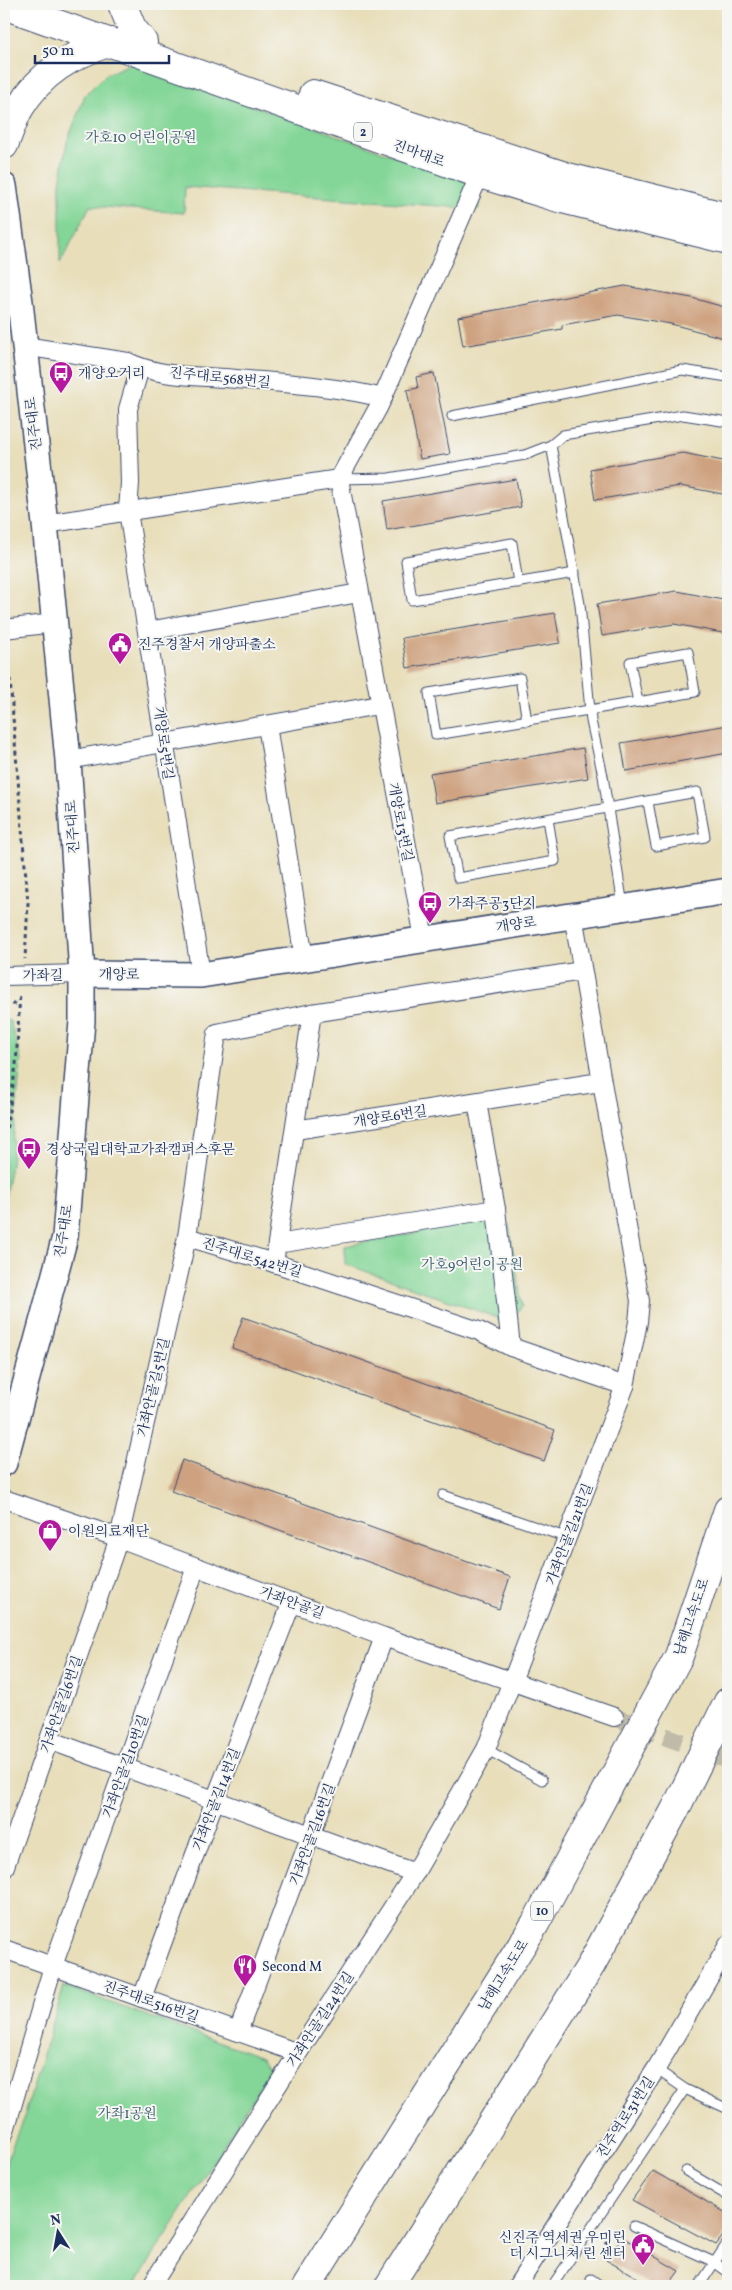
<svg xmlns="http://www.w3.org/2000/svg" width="732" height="2290" viewBox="0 0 732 2290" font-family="Vollkorn,'Noto Serif KR',serif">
  <rect width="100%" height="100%" fill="#f6f6f2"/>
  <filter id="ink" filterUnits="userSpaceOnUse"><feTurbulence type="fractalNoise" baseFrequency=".02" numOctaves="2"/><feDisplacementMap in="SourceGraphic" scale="10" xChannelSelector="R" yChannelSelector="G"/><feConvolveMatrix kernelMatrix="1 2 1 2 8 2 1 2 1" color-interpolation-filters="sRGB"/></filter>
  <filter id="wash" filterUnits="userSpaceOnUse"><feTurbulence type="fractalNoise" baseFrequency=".0096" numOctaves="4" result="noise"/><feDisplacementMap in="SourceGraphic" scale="20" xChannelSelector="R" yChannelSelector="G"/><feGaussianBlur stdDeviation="1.12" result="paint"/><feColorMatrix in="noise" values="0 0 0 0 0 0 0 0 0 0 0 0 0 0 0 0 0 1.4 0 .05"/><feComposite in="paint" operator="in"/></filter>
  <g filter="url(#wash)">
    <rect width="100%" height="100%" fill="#e8deba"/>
    <g fill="#83d697" stroke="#4f827a">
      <polygon points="132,63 477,185 479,209 185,187 184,213 90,206 60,264 60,183 67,142 85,95 105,75"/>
      <polygon points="4,1019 10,1021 21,1060 11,1164 4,1203"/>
      <polygon points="493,1218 509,1225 522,1306 509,1322 345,1264 345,1246"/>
      <polygon points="64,1986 262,2057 271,2070 134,2286 4,2286 4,2167 25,2114"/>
    </g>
    <g id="blocks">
      <g fill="#cea280">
        <polygon points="625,286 692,298 728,308 728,339 671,324 618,315 562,325 562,329 463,346 458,317"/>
        <polygon points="434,373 450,454 420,459 407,390 418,388 416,377"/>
        <polygon points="683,453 728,462 728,495 680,486 595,500 590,469"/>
        <polygon points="516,479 521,507 387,530 383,501"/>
        <polygon points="677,591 728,601 728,634 674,624 602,636 597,604"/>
        <polygon points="555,613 560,643 407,668 402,638"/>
        <polygon points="728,725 728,753 626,771 621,743"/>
        <polygon points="583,748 588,778 435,803 430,773"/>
        <polygon points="243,1317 555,1430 544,1461 232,1348"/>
        <polygon points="182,1460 510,1577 499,1609 171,1491"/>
        <polygon points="653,2171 728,2214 728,2229 716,2245 632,2200"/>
        <polygon points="622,2237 679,2271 668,2286 652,2286 606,2260"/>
      </g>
    </g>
  </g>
  <g filter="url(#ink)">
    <use href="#blocks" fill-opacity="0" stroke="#3a496c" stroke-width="1"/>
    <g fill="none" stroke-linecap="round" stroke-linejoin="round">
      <polyline stroke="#bfbba8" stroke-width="18" stroke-dasharray="18 9" stroke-linecap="butt" points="614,1717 728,1760"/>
      <g stroke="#3a496c" stroke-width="11">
        <g id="lane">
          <polyline points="452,416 682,370 728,377"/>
          <polyline points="339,479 389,478 525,455 551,445"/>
          <polyline points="518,583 512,543 406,561 412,600 575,573"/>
          <polygon points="688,652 695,692 638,702 630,662"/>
          <path d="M527,721L520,678L429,693L436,735C503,724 570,713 638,702"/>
          <polyline points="548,819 555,861 458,878 450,836 697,792 705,837 656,846 648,802"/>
          <polyline points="623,906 603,776 591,721 580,604 551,445 563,435 683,415 728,422"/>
          <polyline points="443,1495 568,1538"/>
          <polyline points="486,1749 542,1780"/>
          <polyline points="656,2069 685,2089 728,2109"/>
          <polyline points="686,2171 728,2196"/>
          <polyline points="634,2226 714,2262 728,2272"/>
          <polyline points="591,2279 601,2286"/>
          <polyline points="552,2286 685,2089"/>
          <polyline points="699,2286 728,2242"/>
        </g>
      </g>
      <g stroke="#3a496c" stroke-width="20">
        <g id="street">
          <path d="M24,346L128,362C156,376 194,376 225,378C279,383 331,385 383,398"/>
          <polyline points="140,368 128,409 130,483 128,511 201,975"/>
          <polyline points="339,479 424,938"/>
          <polyline points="339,479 379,406 480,174"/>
          <polyline points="45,524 339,479"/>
          <polyline points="4,629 54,623"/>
          <polyline points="148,631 359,593"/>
          <polyline points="267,725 304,959"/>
          <polyline points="68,760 379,705"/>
          <polyline points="4,976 82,974"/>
          <polyline points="477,1102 496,1209 511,1347"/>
          <polyline points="295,1130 600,1082"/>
          <polyline points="187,1237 274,1263 479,1331 511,1347 625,1386"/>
          <polyline points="277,1244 496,1209"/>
          <polyline points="274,1263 312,1013"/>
          <polyline points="4,1499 119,1538 384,1637 614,1717"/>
          <polyline points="49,1740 415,1873"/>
          <polyline points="4,1869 119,1538 187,1237 217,1033 312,1013 582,971"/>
          <polyline points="4,1949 298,2053"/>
          <polyline points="142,1998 215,1800 292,1602"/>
          <polyline points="238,2032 384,1637"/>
          <polyline points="4,2134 53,1966 196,1567"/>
          <polyline points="151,2286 298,2053 415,1873 486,1749 625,1386 638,1322 640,1301 573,915"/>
          <polyline points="517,2286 656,2069 728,1945"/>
        </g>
      </g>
      <g stroke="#3a496c" stroke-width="28">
        <g id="secondary">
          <polyline points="4,186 20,302 45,524 68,760 82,974 82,1021 65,1237 4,1463"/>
          <polyline points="82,974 201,975 728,891"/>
        </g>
      </g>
      <g stroke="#3a496c" stroke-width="30">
        <g id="highway">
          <polyline points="122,4 132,28 143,42"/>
          <polyline points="4,5 480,174 562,199 728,240"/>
          <polyline points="313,94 568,177 728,217"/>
          <path d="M4,145C9,133 13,120 19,109C40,73 72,54 111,42"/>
          <polyline points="307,2286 535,1924 679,1656 728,1510"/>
          <polyline points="389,2286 591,1965 675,1810 728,1702"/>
        </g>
      </g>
      <g stroke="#3a496c" stroke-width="3" stroke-dasharray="4 4" stroke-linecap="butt">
        <polyline points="8,655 28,903 25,959"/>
        <polyline points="4,1004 20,1004"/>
        <polyline points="4,1144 16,1065 20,993"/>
        <polyline points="600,2236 614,2249"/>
      </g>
      <use href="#lane" stroke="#fff" stroke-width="9"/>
      <use href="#street" stroke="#fff" stroke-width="18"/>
      <use href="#secondary" stroke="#fff" stroke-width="25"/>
      <use href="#highway" stroke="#fff" stroke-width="28"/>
    </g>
  </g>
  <defs>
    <g id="bus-pin" transform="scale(1.25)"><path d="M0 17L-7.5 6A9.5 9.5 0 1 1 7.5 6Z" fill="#b5179e" stroke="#f6f6f2"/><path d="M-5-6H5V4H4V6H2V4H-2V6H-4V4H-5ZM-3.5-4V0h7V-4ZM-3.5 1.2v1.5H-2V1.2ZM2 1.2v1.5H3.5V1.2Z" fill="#fff"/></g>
    <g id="civic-pin" transform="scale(1.25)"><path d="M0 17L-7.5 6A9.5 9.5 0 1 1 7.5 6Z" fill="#b5179e" stroke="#f6f6f2"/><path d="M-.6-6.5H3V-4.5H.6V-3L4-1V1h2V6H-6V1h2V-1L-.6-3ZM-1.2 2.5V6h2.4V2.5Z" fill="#fff"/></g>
    <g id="shop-pin" transform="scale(1.25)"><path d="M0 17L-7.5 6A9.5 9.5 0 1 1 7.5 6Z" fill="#b5179e" stroke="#f6f6f2"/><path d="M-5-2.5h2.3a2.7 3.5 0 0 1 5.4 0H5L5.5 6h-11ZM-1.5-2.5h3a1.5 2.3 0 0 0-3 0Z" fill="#fff"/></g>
    <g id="restaurant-pin" transform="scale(1.25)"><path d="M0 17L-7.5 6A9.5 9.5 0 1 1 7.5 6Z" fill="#b5179e" stroke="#f6f6f2"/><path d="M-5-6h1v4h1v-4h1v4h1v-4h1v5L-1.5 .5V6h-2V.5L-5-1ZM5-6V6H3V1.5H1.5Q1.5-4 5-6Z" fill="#fff"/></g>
  </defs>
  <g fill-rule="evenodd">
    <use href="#bus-pin" x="61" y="373"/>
    <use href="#civic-pin" x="120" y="644"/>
    <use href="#bus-pin" x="430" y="903"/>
    <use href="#bus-pin" x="29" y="1149"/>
    <use href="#shop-pin" x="50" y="1531"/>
    <use href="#restaurant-pin" x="245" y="1966"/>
    <use href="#civic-pin" x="643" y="2245"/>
  </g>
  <g text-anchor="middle" stroke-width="4" stroke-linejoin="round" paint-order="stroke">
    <g fill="#f6f6f2" stroke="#5d6b8a" stroke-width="1">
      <rect x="354" y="122.5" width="18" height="19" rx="4"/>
      <rect x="531" y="1901.5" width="22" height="19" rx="4"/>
    </g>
    <g font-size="12" font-weight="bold" fill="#1b2f5e">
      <text x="363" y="136">2</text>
      <text x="542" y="1915">10</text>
    </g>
    <g font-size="14" fill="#35596c" stroke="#f6f6f2">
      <text x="141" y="142">가호10 어린이공원</text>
      <text x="472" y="1269">가호9어린이공원</text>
      <text x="127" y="2118">가좌1공원</text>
    </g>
    <g font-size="14" fill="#1b2f5e" stroke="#f6f6f2">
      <text transform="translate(419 153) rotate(20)" y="5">진마대로</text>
      <text transform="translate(220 377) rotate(6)" y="5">진주대로568번길</text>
      <text transform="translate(33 424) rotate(-97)" y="5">진주대로</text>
      <text transform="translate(164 743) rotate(82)" y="5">개양로5번길</text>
      <text transform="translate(401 822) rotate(79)" y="5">개양로13번길</text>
      <text transform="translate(72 827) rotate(-94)" y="5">진주대로</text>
      <text transform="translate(516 924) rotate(-9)" y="5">개양로</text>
      <text transform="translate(119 974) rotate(1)" y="5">개양로</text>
      <text transform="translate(43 975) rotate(-1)" y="5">가좌길</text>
      <text transform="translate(390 1116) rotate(-9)" y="5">개양로6번길</text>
      <text transform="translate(63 1231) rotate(-81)" y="5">진주대로</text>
      <text transform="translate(252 1257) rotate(17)" y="5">진주대로542번길</text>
      <text transform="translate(153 1387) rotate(-77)" y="5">가좌안골길5번길</text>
      <text transform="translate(569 1534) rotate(-69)" y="5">가좌안골길21번길</text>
      <text transform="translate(292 1602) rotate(20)" y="5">가좌안골길</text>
      <text transform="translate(691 1617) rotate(-71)" y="5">남해고속도로</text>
      <text transform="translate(61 1704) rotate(-71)" y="5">가좌안골길6번길</text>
      <text transform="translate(125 1766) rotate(-70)" y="5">가좌안골길10번길</text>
      <text transform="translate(216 1799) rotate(-69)" y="5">가좌안골길14번길</text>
      <text transform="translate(312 1834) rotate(-70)" y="5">가좌안골길16번길</text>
      <text transform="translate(503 1975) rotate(-58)" y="5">남해고속도로</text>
      <text transform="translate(151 2001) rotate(19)" y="5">진주대로516번길</text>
      <text transform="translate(320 2019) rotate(-57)" y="5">가좌안골길24번길</text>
      <text transform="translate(625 2117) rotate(-57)" y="5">진주역로31번길</text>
    </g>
    <g font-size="14" fill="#1b2f5e" stroke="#f6f6f2" text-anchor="start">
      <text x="78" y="378">개양오거리</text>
      <text x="138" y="649">진주경찰서 개양파출소</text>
      <text x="448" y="908">가좌주공3단지</text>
      <text x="46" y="1154">경상국립대학교가좌캠퍼스후문</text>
      <text x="68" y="1536">이원의료재단</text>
      <text x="262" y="1971">Second M</text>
      <text x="626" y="2242" text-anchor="end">신진주 역세권 우미린<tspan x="626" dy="16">더 시그니쳐 린 센터</tspan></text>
    </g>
  </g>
  <rect width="732" height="2290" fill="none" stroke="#f6f6f2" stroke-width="20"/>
  <g transform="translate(58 2232) rotate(349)" stroke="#f6f6f2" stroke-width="4" paint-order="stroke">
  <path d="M0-4L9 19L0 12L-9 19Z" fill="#1b2f5e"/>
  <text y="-8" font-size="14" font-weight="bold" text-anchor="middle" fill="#1b2f5e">N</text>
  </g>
  <path d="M35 55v8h134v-8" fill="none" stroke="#1b2f5e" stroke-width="2.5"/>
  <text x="42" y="55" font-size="15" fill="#1b2f5e" stroke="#f6f6f2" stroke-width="4" paint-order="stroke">50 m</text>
</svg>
